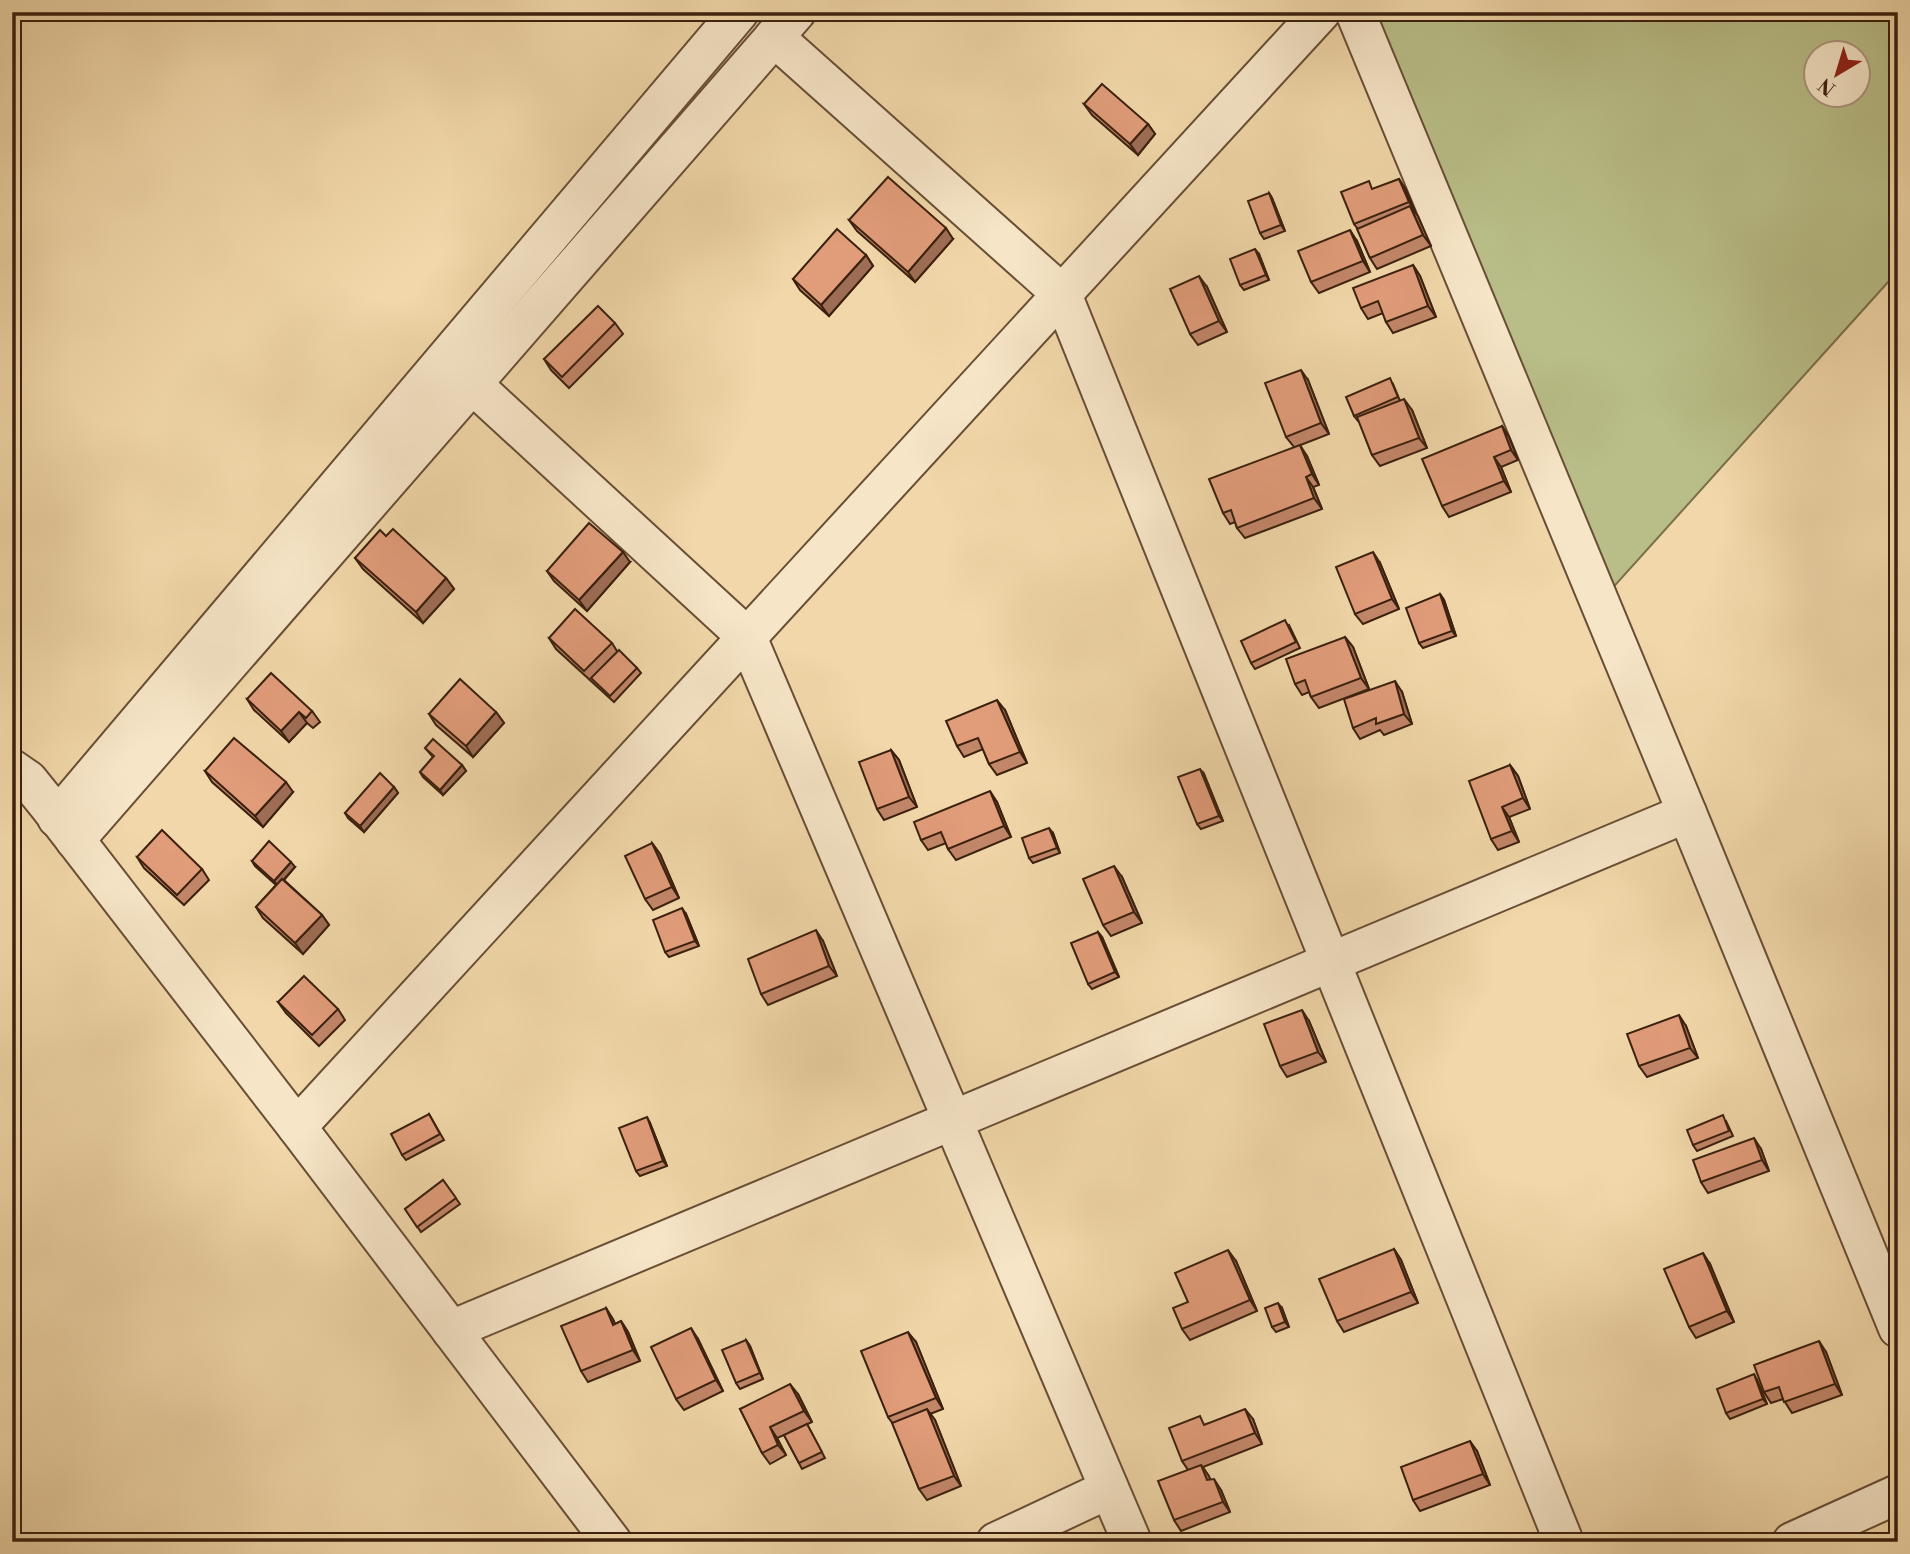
<svg xmlns="http://www.w3.org/2000/svg" width="1910" height="1554" viewBox="0 0 1910 1554" font-family="'Libre Bodoni',serif">
  <rect width="100%" height="100%" fill="#f1d7a9"/>
  <filter id="stains"><feTurbulence type="fractalNoise" baseFrequency=".00286" numOctaves="4"/><feColorMatrix values="0 0 0 0 .2 0 0 0 0 .09 0 0 0 0 .02 0 0 0 .5 -.17"/></filter>
  <radialGradient id="worn" r=".72"><stop offset=".6" stop-color="#630" stop-opacity="0"/><stop offset="1" stop-color="#630" stop-opacity=".3"/></radialGradient>
  <path fill="#b9be88" stroke="#7a6f4b" stroke-width="2" fill-rule="evenodd" d="M1365,12H1898V271L1609,592ZM1815,52H1857V94H1815Z"/>
  <g fill="none" stroke-linecap="round" stroke-linejoin="round">
    <g stroke="#684e35" stroke-width="42">
      <g id="street">
        <polyline points="1355,12 1687,813 1898,1328"/>
        <polyline points="774,37 1062,294 1564,1542"/>
        <polyline points="471,383 747,637 1132,1542"/>
        <polyline points="12,769 28,780 49,806 297,1127 612,1542"/>
        <polyline points="57,818 739,12"/>
        <polyline points="75,840 796,12"/>
        <polyline points="297,1127 1321,12"/>
        <polyline points="451,1330 1687,813"/>
        <polyline points="996,1542 1109,1489"/>
        <polyline points="1792,1542 1898,1494"/>
      </g>
    </g>
    <use href="#street" stroke="#f6e5c7" stroke-width="38"/>
  </g>
  <g fill="#c28669" stroke="#3b200e" stroke-width="2">
    <polygon points="1084,104 1148,124 1155,134 1138,155 1092,115"/>
    <polygon points="1399,179 1406,190 1415,213 1431,246 1377,269 1370,258 1357,228 1354,224 1374,189"/>
    <polygon points="1269,193 1272,198 1285,231 1264,239 1260,233"/>
    <polygon points="849,220 953,239 915,282 857,231"/>
    <polygon points="1357,241 1370,272 1319,293 1311,282"/>
    <polygon points="1259,254 1269,280 1244,290 1240,285"/>
    <polygon points="866,255 873,266 829,316 800,290 793,279"/>
    <polygon points="1413,265 1420,276 1436,317 1393,333 1386,322 1383,313 1368,319 1361,308"/>
    <polygon points="1207,287 1227,332 1198,345 1190,334"/>
    <polygon points="615,323 623,334 569,388 551,370 544,359"/>
    <polygon points="1308,380 1329,434 1298,446 1307,456 1319,485 1313,487 1322,509 1245,538 1237,528 1235,522 1230,524 1223,513 1294,447 1286,437"/>
    <polygon points="1393,384 1400,401 1412,410 1427,448 1380,466 1372,455 1359,421 1358,421 1354,416"/>
    <polygon points="1502,426 1509,437 1518,460 1501,467 1511,492 1449,517 1442,506"/>
    <polygon points="386,536 446,578 454,589 423,623 363,569 355,558"/>
    <polygon points="630,562 587,611 554,581 547,571"/>
    <polygon points="1380,563 1399,609 1363,624 1355,614"/>
    <polygon points="1440,594 1444,600 1456,636 1423,648 1419,643"/>
    <polygon points="1289,625 1300,648 1255,669 1251,663"/>
    <polygon points="1345,637 1353,647 1369,689 1319,708 1311,697 1309,692 1302,695 1295,684"/>
    <polygon points="549,638 612,643 617,651 637,668 641,673 614,702 556,649"/>
    <polygon points="1402,692 1412,724 1384,735 1380,730 1360,739 1353,728"/>
    <polygon points="247,699 312,711 320,722 313,728 307,723 289,742 254,710"/>
    <polygon points="1005,710 1027,763 997,775 989,764 983,749 964,757 957,746"/>
    <polygon points="496,712 504,723 473,757 436,725 429,714"/>
    <polygon points="425,748 462,765 466,771 443,795 423,777 420,772 433,757"/>
    <polygon points="891,750 899,760 917,807 884,820 877,809"/>
    <polygon points="1510,765 1518,776 1530,809 1509,817 1519,842 1498,850 1491,839"/>
    <polygon points="205,771 293,792 263,827 212,782"/>
    <polygon points="1204,774 1223,821 1201,829 1197,824"/>
    <polygon points="394,787 398,793 364,832 348,818 345,813"/>
    <polygon points="997,802 1011,837 956,860 948,849 946,843 928,850 921,840"/>
    <polygon points="1053,833 1060,853 1033,863 1029,858"/>
    <polygon points="652,843 660,854 679,898 653,910 645,899"/>
    <polygon points="137,857 202,869 209,880 184,905 144,868"/>
    <polygon points="252,861 295,867 284,880 322,915 329,925 303,954 263,918 256,907 276,885 255,866"/>
    <polygon points="1122,877 1142,923 1111,936 1103,925"/>
    <polygon points="686,914 699,946 669,957 665,952"/>
    <polygon points="1098,932 1102,937 1119,977 1092,989 1088,984"/>
    <polygon points="823,941 837,976 768,1005 761,994"/>
    <polygon points="278,1002 338,1009 345,1020 319,1046 286,1013"/>
    <polygon points="1309,1021 1326,1062 1287,1077 1280,1066"/>
    <polygon points="1686,1026 1698,1058 1647,1077 1639,1066"/>
    <polygon points="429,1114 444,1140 406,1160 402,1155"/>
    <polygon points="1726,1121 1733,1136 1697,1151 1693,1145"/>
    <polygon points="650,1123 667,1166 640,1176 636,1171"/>
    <polygon points="1761,1149 1769,1171 1708,1193 1701,1182"/>
    <polygon points="443,1180 460,1204 421,1232 405,1209"/>
    <polygon points="1394,1249 1401,1260 1418,1303 1344,1332 1337,1321"/>
    <polygon points="1236,1261 1257,1311 1190,1340 1182,1329 1188,1302"/>
    <polygon points="1710,1264 1734,1322 1696,1338 1689,1327"/>
    <polygon points="606,1308 615,1324 621,1321 628,1332 640,1361 588,1382 581,1371"/>
    <polygon points="1282,1308 1289,1327 1276,1332 1272,1327"/>
    <polygon points="698,1339 723,1391 684,1410 676,1399"/>
    <polygon points="746,1340 750,1346 763,1379 740,1389 736,1383"/>
    <polygon points="916,1342 943,1409 930,1414 935,1420 961,1486 927,1500 919,1489 893,1424 888,1417"/>
    <polygon points="1826,1352 1842,1395 1792,1413 1783,1399 1771,1403 1764,1392"/>
    <polygon points="1757,1380 1767,1404 1730,1419 1726,1413"/>
    <polygon points="798,1394 812,1422 790,1432 807,1424 825,1458 802,1469 784,1435 777,1438 786,1455 770,1464 762,1453 740,1409"/>
    <polygon points="1253,1419 1262,1444 1203,1467 1210,1479 1221,1490 1230,1512 1181,1531 1174,1520 1188,1470 1182,1461 1206,1424"/>
    <polygon points="1477,1451 1490,1485 1420,1511 1413,1500"/>
  </g>
  <g fill="#9e6d55" stroke="#3b200e" stroke-width="2">
    <polygon points="1148,124 1155,134 1138,155 1130,144"/>
    <polygon points="1399,179 1406,190 1416,213 1409,202"/>
    <polygon points="1269,193 1272,198 1285,231 1281,225"/>
    <polygon points="1410,206 1418,216 1431,246 1423,235"/>
    <polygon points="946,228 953,239 915,282 908,272"/>
    <polygon points="1350,230 1357,241 1370,272 1363,261"/>
    <polygon points="1255,249 1259,254 1269,280 1266,275"/>
    <polygon points="866,255 873,266 829,316 821,305"/>
    <polygon points="1413,265 1420,276 1436,317 1428,306"/>
    <polygon points="1199,276 1207,287 1227,332 1219,321"/>
    <polygon points="1301,370 1308,380 1329,434 1321,423"/>
    <polygon points="1404,399 1412,410 1427,448 1419,438"/>
    <polygon points="1502,426 1509,437 1518,460 1511,450"/>
    <polygon points="1300,445 1307,456 1319,485 1312,474"/>
    <polygon points="1494,457 1501,467 1511,492 1504,481"/>
    <polygon points="1306,477 1313,487 1322,509 1314,498"/>
    <polygon points="623,552 630,562 587,611 579,600"/>
    <polygon points="1373,552 1380,563 1399,609 1392,599"/>
    <polygon points="446,578 454,589 423,623 416,612"/>
    <polygon points="1440,594 1444,600 1456,636 1452,631"/>
    <polygon points="1345,637 1353,647 1369,689 1361,678"/>
    <polygon points="1395,681 1402,692 1412,724 1404,714"/>
    <polygon points="997,700 1005,710 1027,763 1020,752"/>
    <polygon points="299,712 307,723 289,742 281,731"/>
    <polygon points="496,712 504,723 473,757 466,746"/>
    <polygon points="891,750 899,760 917,807 909,797"/>
    <polygon points="462,765 466,771 443,795 440,790"/>
    <polygon points="1510,765 1518,776 1530,809 1523,798"/>
    <polygon points="1200,769 1204,774 1223,821 1219,816"/>
    <polygon points="286,782 293,792 263,827 255,816"/>
    <polygon points="394,787 398,793 364,832 360,826"/>
    <polygon points="990,791 997,802 1011,837 1004,826"/>
    <polygon points="1502,807 1509,817 1519,842 1512,831"/>
    <polygon points="1049,828 1053,833 1060,853 1057,848"/>
    <polygon points="652,843 660,854 679,898 672,887"/>
    <polygon points="291,862 295,867 278,886 274,881"/>
    <polygon points="1114,866 1122,877 1142,923 1134,912"/>
    <polygon points="682,908 686,914 699,946 695,941"/>
    <polygon points="322,915 329,925 303,954 295,943"/>
    <polygon points="816,930 823,941 837,976 829,966"/>
    <polygon points="1098,932 1102,937 1119,977 1115,972"/>
    <polygon points="1302,1010 1309,1021 1326,1062 1318,1052"/>
    <polygon points="1679,1015 1686,1026 1698,1058 1690,1048"/>
    <polygon points="647,1117 650,1123 667,1166 663,1161"/>
    <polygon points="1754,1138 1761,1149 1769,1171 1762,1160"/>
    <polygon points="1394,1249 1401,1260 1418,1303 1411,1292"/>
    <polygon points="1228,1250 1236,1261 1257,1311 1250,1300"/>
    <polygon points="1703,1253 1710,1264 1734,1322 1727,1311"/>
    <polygon points="1278,1303 1282,1308 1289,1327 1285,1322"/>
    <polygon points="606,1308 613,1319 620,1335 613,1325"/>
    <polygon points="621,1321 628,1332 640,1361 633,1350"/>
    <polygon points="691,1328 698,1339 723,1391 716,1380"/>
    <polygon points="908,1332 916,1342 943,1409 936,1398"/>
    <polygon points="746,1340 750,1346 763,1379 760,1373"/>
    <polygon points="1819,1341 1826,1352 1842,1395 1835,1384"/>
    <polygon points="1754,1374 1757,1380 1767,1404 1763,1399"/>
    <polygon points="790,1384 798,1394 812,1422 804,1411"/>
    <polygon points="927,1409 935,1420 961,1486 954,1476"/>
    <polygon points="1245,1409 1253,1419 1262,1444 1255,1433"/>
    <polygon points="770,1427 777,1438 786,1455 778,1445"/>
    <polygon points="1470,1441 1477,1451 1490,1485 1483,1474"/>
    <polygon points="1201,1465 1209,1476 1214,1490 1207,1480"/>
    <polygon points="1214,1479 1221,1490 1230,1512 1223,1502"/>
  </g>
  <g fill="#e19c7a" stroke="#3b200e" stroke-width="2">
    <polygon points="1102,84 1148,124 1130,144 1084,104"/>
    <polygon points="888,177 946,228 908,272 849,220"/>
    <polygon points="1399,179 1409,202 1354,224 1341,192 1369,181 1372,189"/>
    <polygon points="1269,193 1281,225 1260,233 1248,201"/>
    <polygon points="1410,206 1423,235 1370,258 1357,229"/>
    <polygon points="837,229 866,255 821,305 793,279"/>
    <polygon points="1350,230 1363,261 1311,282 1298,251"/>
    <polygon points="1255,249 1266,275 1240,285 1230,259"/>
    <polygon points="1413,265 1428,306 1386,322 1378,301 1361,308 1353,288"/>
    <polygon points="1199,276 1219,321 1190,334 1170,289"/>
    <polygon points="598,306 615,323 562,377 544,359"/>
    <polygon points="1301,370 1321,423 1286,437 1265,383"/>
    <polygon points="1390,378 1398,397 1354,416 1346,397"/>
    <polygon points="1404,399 1419,438 1372,455 1357,417"/>
    <polygon points="1502,426 1511,450 1494,457 1504,481 1442,506 1422,459"/>
    <polygon points="1300,445 1312,474 1306,477 1314,498 1237,528 1231,510 1223,513 1209,479"/>
    <polygon points="589,523 623,552 579,600 547,571"/>
    <polygon points="393,529 446,578 416,612 355,558 380,530 386,536"/>
    <polygon points="1373,552 1392,599 1355,614 1336,567"/>
    <polygon points="1440,594 1452,631 1419,643 1406,608"/>
    <polygon points="575,609 612,643 584,671 549,638"/>
    <polygon points="1285,620 1296,642 1251,663 1241,641"/>
    <polygon points="1345,637 1361,678 1311,697 1305,680 1295,684 1286,659"/>
    <polygon points="619,650 637,668 610,696 591,678"/>
    <polygon points="271,673 312,711 306,718 299,712 281,731 247,699"/>
    <polygon points="460,679 496,712 466,746 429,714"/>
    <polygon points="1395,681 1404,714 1376,724 1376,718 1353,728 1344,699"/>
    <polygon points="997,700 1020,752 989,764 978,738 957,746 946,721"/>
    <polygon points="234,738 286,782 255,816 205,771"/>
    <polygon points="433,739 462,765 440,790 420,772 434,756 425,748"/>
    <polygon points="891,750 909,797 877,809 859,762"/>
    <polygon points="1510,765 1523,798 1502,807 1512,831 1491,839 1469,781"/>
    <polygon points="1200,769 1219,816 1197,824 1178,777"/>
    <polygon points="380,773 394,787 360,826 345,813"/>
    <polygon points="990,791 1004,826 948,849 941,832 921,840 914,822"/>
    <polygon points="1049,828 1057,848 1029,858 1022,838"/>
    <polygon points="162,830 202,869 177,895 137,857"/>
    <polygon points="269,841 291,862 274,881 252,861"/>
    <polygon points="652,843 672,887 645,899 625,856"/>
    <polygon points="1114,866 1134,912 1103,925 1083,879"/>
    <polygon points="282,879 322,915 295,943 256,907"/>
    <polygon points="682,908 695,941 665,952 653,920"/>
    <polygon points="816,930 829,966 761,994 748,959"/>
    <polygon points="1098,932 1115,972 1088,984 1071,943"/>
    <polygon points="304,976 338,1009 312,1035 278,1002"/>
    <polygon points="1302,1010 1318,1052 1280,1066 1264,1024"/>
    <polygon points="1679,1015 1690,1048 1639,1066 1627,1034"/>
    <polygon points="429,1114 440,1134 402,1155 391,1134"/>
    <polygon points="1723,1115 1729,1131 1693,1145 1687,1130"/>
    <polygon points="647,1117 663,1161 636,1171 619,1128"/>
    <polygon points="1754,1138 1762,1160 1701,1182 1693,1160"/>
    <polygon points="443,1180 456,1198 417,1227 405,1209"/>
    <polygon points="1394,1249 1411,1292 1337,1321 1319,1279"/>
    <polygon points="1228,1250 1250,1300 1182,1329 1173,1308 1188,1302 1175,1273"/>
    <polygon points="1703,1253 1727,1311 1689,1327 1664,1269"/>
    <polygon points="1278,1303 1285,1322 1272,1327 1265,1308"/>
    <polygon points="606,1308 613,1325 621,1321 633,1350 581,1371 561,1326"/>
    <polygon points="691,1328 716,1380 676,1399 651,1347"/>
    <polygon points="908,1332 936,1398 888,1417 861,1351"/>
    <polygon points="746,1340 760,1373 736,1383 722,1350"/>
    <polygon points="1819,1341 1835,1384 1784,1402 1779,1387 1764,1392 1754,1365"/>
    <polygon points="1754,1374 1763,1399 1726,1413 1717,1389"/>
    <polygon points="790,1384 804,1411 770,1427 778,1445 762,1453 740,1409"/>
    <polygon points="927,1409 954,1476 919,1489 892,1423"/>
    <polygon points="1245,1409 1255,1433 1182,1461 1169,1428 1200,1416 1204,1425"/>
    <polygon points="807,1424 822,1452 799,1463 784,1435"/>
    <polygon points="1470,1441 1483,1474 1413,1500 1401,1467"/>
    <polygon points="1201,1465 1207,1480 1214,1479 1223,1502 1174,1520 1158,1481"/>
  </g>
  <rect width="1910" height="1554" fill="none" stroke="#f1d7a9" stroke-width="42"/>
  <rect x="14" y="14" width="1882" height="1526" fill="none" stroke="#3b200e" stroke-width="3.5"/>
  <rect x="21" y="21" width="1868" height="1512" fill="none" stroke="#3b200e" stroke-width="2"/>
  <g transform="translate(1837 74) rotate(218)"><circle r="33" fill="#f6e5c7" stroke="#ab967d" stroke-width="2"/>
  <path d="M0-5L12 26L0 18L-12 26Z" fill="#8f2418"/>
  <text y="-10" font-size="19" font-weight="bold" text-anchor="middle" fill="#3b200e">N</text>
  </g>
  <rect width="100%" height="100%" filter="url(#stains)"/>
  <rect width="100%" height="100%" fill="url(#worn)"/>
</svg>
